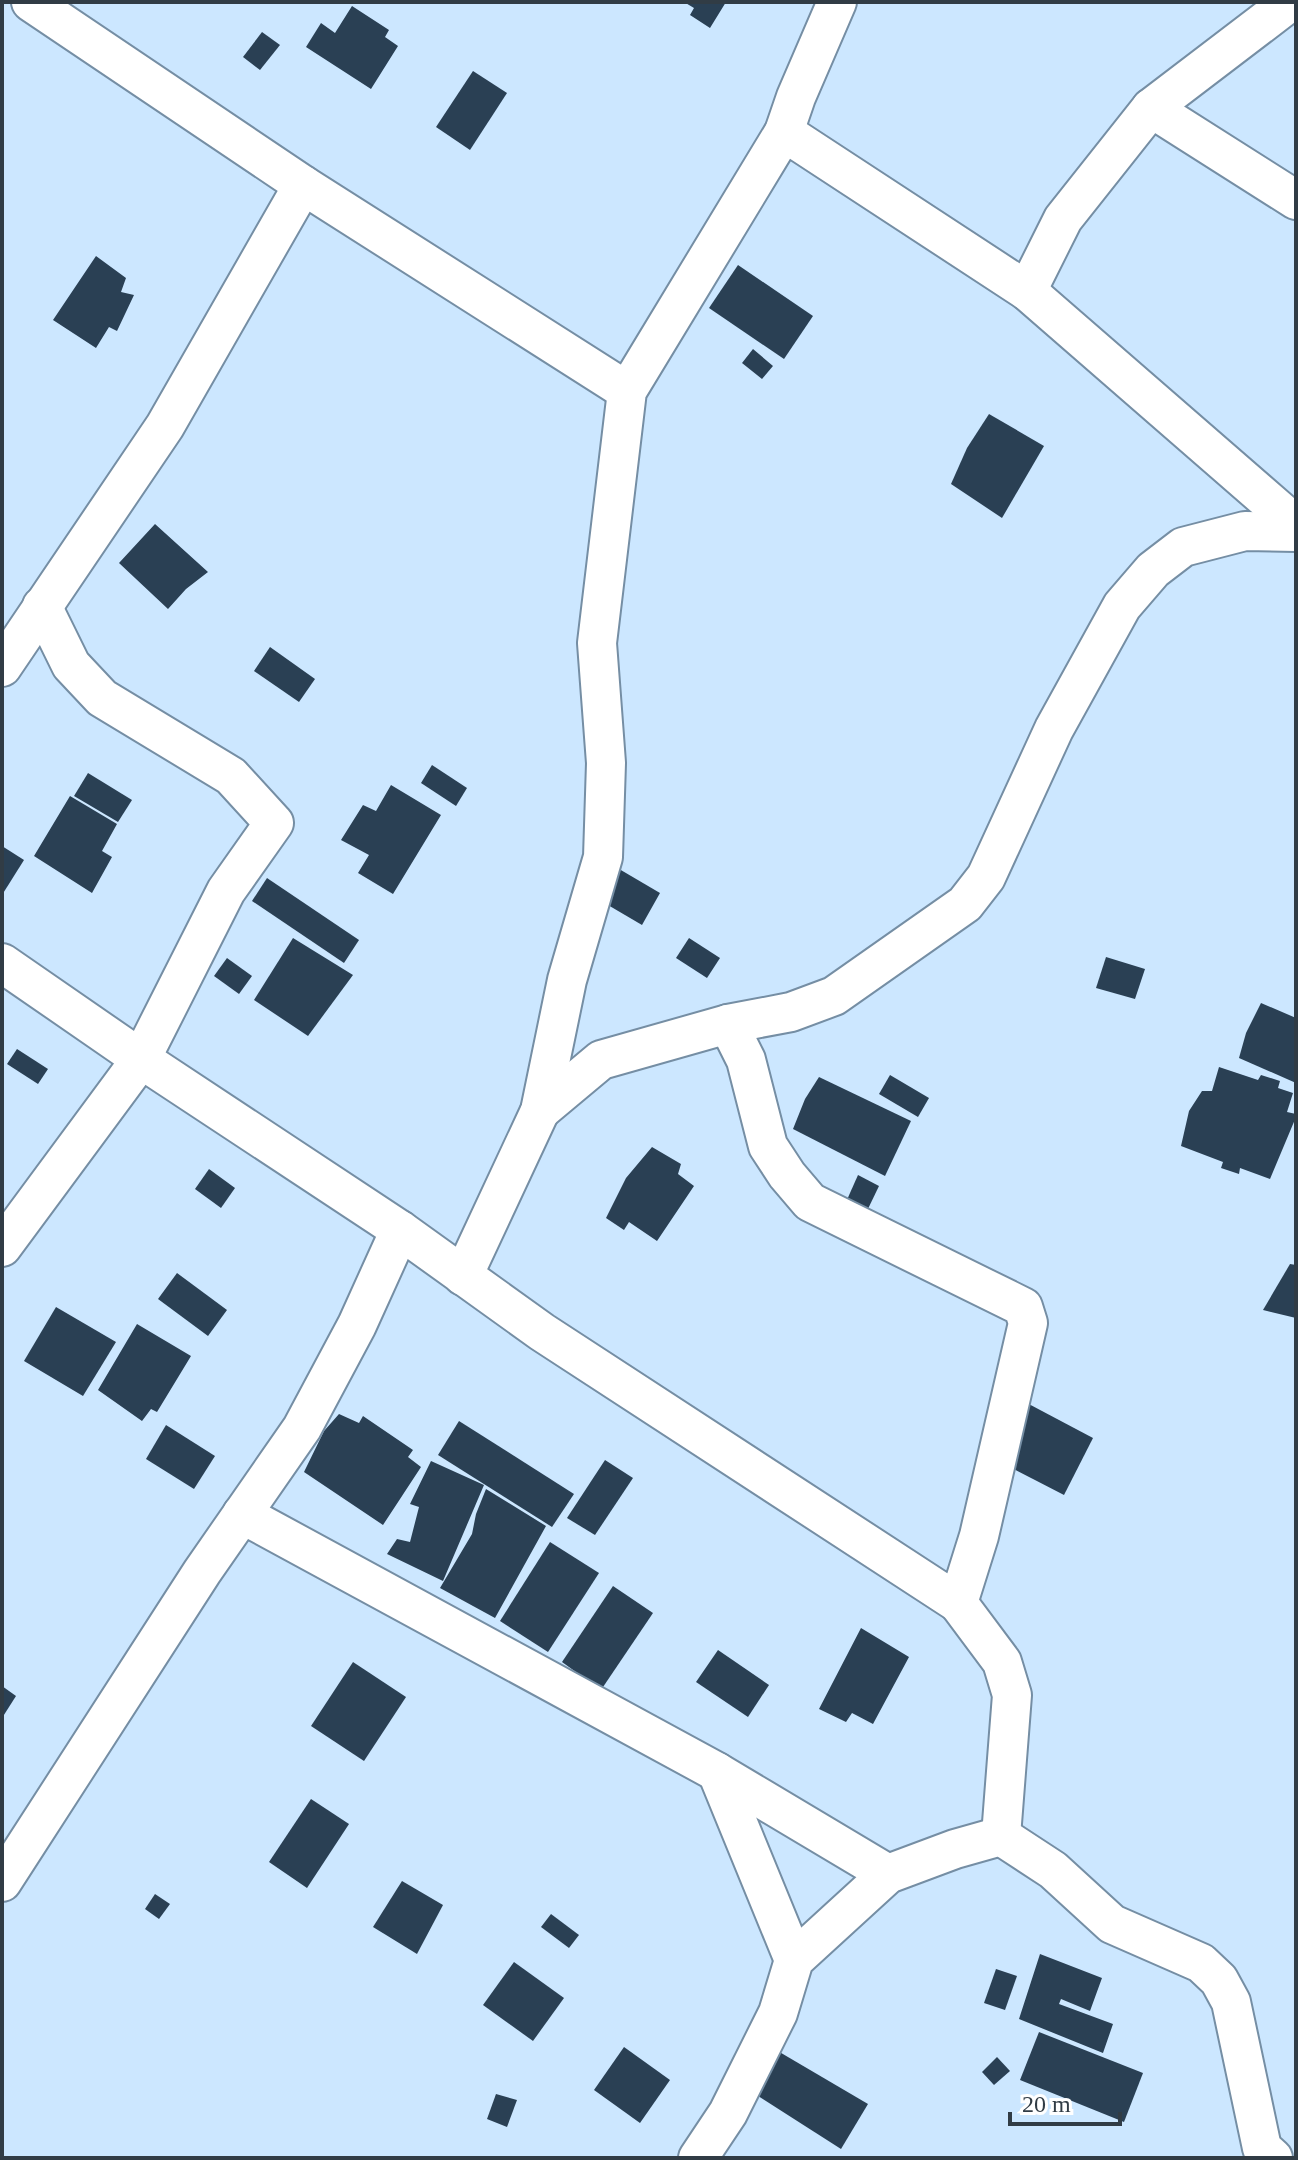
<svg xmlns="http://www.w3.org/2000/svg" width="1298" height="2160" viewBox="0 0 1298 2160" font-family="'Times New Roman',serif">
  <rect width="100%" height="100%" fill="#cce7ff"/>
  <g fill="#2a4054">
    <polygon points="684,2 726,2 710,28 690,15 694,8"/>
    <polygon points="352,6 389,30 385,37 398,46 371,89 306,47 321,23 335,33"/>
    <polygon points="262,32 280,45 260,70 243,57"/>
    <polygon points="473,71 507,93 470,150 436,127"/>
    <polygon points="96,256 126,278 121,292 134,295 117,331 109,327 96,348 53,320"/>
    <polygon points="738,265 813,316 784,359 709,308"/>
    <polygon points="753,349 773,366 762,379 742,363"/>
    <polygon points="989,414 1044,446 1002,518 951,484 967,448"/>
    <polygon points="155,524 208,572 186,589 168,609 119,563"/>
    <polygon points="270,647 315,679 299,702 254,671"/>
    <polygon points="432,765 467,788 456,806 421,783"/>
    <polygon points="88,773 132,800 118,822 74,796"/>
    <polygon points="391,785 441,815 393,894 358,873 369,855 341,840 363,805 376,811"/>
    <polygon points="70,796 117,824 102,851 112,857 92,893 34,856"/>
    <polygon points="2,846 24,860 2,895"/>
    <polygon points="614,866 660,893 642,925 596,898"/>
    <polygon points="267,878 359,940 344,963 252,901"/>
    <polygon points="293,938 353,975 308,1036 254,1000"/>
    <polygon points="689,938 720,958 707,978 676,958"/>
    <polygon points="1106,957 1145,969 1135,999 1096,988"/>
    <polygon points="227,958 252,976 239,994 214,976"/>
    <polygon points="1261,1003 1296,1018 1296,1083 1239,1058 1246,1033"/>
    <polygon points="17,1049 48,1069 38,1084 7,1064"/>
    <polygon points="1219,1067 1258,1080 1261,1075 1280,1081 1278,1088 1293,1093 1287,1112 1296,1114 1296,1117 1270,1179 1240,1168 1239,1174 1221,1168 1223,1162 1181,1146 1189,1111 1202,1091 1212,1091"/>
    <polygon points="890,1075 929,1098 918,1117 879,1094"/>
    <polygon points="819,1077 911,1121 885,1176 793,1129 805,1099"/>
    <polygon points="652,1147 681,1164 678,1174 694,1186 657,1241 629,1222 624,1230 606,1218 626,1178"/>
    <polygon points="209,1169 235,1188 221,1208 195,1189"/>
    <polygon points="858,1175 879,1186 866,1213 846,1202"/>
    <polygon points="1290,1264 1296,1265 1296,1318 1263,1310"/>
    <polygon points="177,1273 227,1310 208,1336 158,1299"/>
    <polygon points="56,1307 116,1342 83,1396 24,1361"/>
    <polygon points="137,1324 191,1356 157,1412 151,1409 142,1421 98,1390"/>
    <polygon points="1004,1391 1093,1438 1064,1495 1002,1463"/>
    <polygon points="339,1414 359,1423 363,1416 413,1450 408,1457 421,1467 383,1525 304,1472 324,1431"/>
    <polygon points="459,1421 574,1494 552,1527 438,1455"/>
    <polygon points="166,1425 215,1456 194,1489 146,1459"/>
    <polygon points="605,1460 633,1478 595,1535 567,1518"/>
    <polygon points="431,1461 484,1485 443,1581 387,1554 397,1539 410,1542 419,1507 410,1504"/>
    <polygon points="486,1489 546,1526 495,1618 440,1588 472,1534 476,1514"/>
    <polygon points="550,1542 599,1573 548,1652 500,1621"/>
    <polygon points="613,1586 653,1613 601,1690 562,1662"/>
    <polygon points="861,1628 909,1657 873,1724 852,1713 846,1722 819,1709"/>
    <polygon points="718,1650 769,1685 748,1717 696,1682"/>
    <polygon points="353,1662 406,1697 364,1761 311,1726"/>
    <polygon points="2,1686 16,1696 2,1718"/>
    <polygon points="311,1799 349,1824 307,1888 269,1862"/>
    <polygon points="402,1881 443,1905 417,1954 373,1927"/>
    <polygon points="155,1894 170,1904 159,1919 145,1909"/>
    <polygon points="551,1914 579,1935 569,1948 541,1927"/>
    <polygon points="1040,1954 1102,1978 1090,2011 1061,1999 1059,2004 1113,2024 1103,2053 1019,2019"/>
    <polygon points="514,1962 564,1998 533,2041 483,2005"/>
    <polygon points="996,1969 1017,1976 1005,2010 984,2003"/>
    <polygon points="1039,2032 1143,2073 1124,2122 1020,2080"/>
    <polygon points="754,2037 868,2104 841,2149 730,2078"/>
    <polygon points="624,2047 670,2080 640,2123 594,2090"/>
    <polygon points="997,2057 1010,2071 994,2085 982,2072"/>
    <polygon points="496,2094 517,2100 507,2127 487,2119"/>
  </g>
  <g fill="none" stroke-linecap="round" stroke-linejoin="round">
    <g stroke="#758ea4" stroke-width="42">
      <g id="minor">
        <polyline points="31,2 303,185 627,391"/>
        <polyline points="1151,108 1296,200"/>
        <polyline points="784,132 1027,291 1296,525"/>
        <polyline points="1027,291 1063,219 1151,108 1290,2"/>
        <polyline points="2,667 165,426 303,185"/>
        <polyline points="2,963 141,1059 400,1230 542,1332 958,1603 979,1536 1028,1323 1023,1307 810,1202 787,1175 768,1146 746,1060 728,1024"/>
        <polyline points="540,1111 601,1060 728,1024 791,1012 834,996 965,904 986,877 1054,729 1122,606 1153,570 1183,547 1245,531 1296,532"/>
        <polyline points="2,1247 141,1059 226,891 274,823 231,776 102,698 71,665 42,606"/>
        <polyline points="463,1276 540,1111 567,980 603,857 606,763 597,643 627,391 784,132 796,97 837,2"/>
        <polyline points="242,1514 717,1772 888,1874"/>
        <polyline points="958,1603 1002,1662 1012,1695 1001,1836"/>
        <polyline points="717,1772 794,1960"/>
        <polyline points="2,1882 202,1572 302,1428 357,1325 400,1230"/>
        <polyline points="698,2158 728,2113 778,2013 794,1960 888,1874 955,1849 1001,1836 1053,1870 1112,1924 1201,1963 1219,1980 1231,2002 1262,2148 1273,2158"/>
      </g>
    </g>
    <use href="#minor" stroke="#fff" stroke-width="38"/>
  </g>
  <rect width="1298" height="2160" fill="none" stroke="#313c45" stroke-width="8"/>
  <path d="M1010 2112v12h110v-12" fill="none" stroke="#313c45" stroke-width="4"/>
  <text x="1022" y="2112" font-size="24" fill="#313c45" stroke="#ffffff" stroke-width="6" paint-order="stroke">20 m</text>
</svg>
